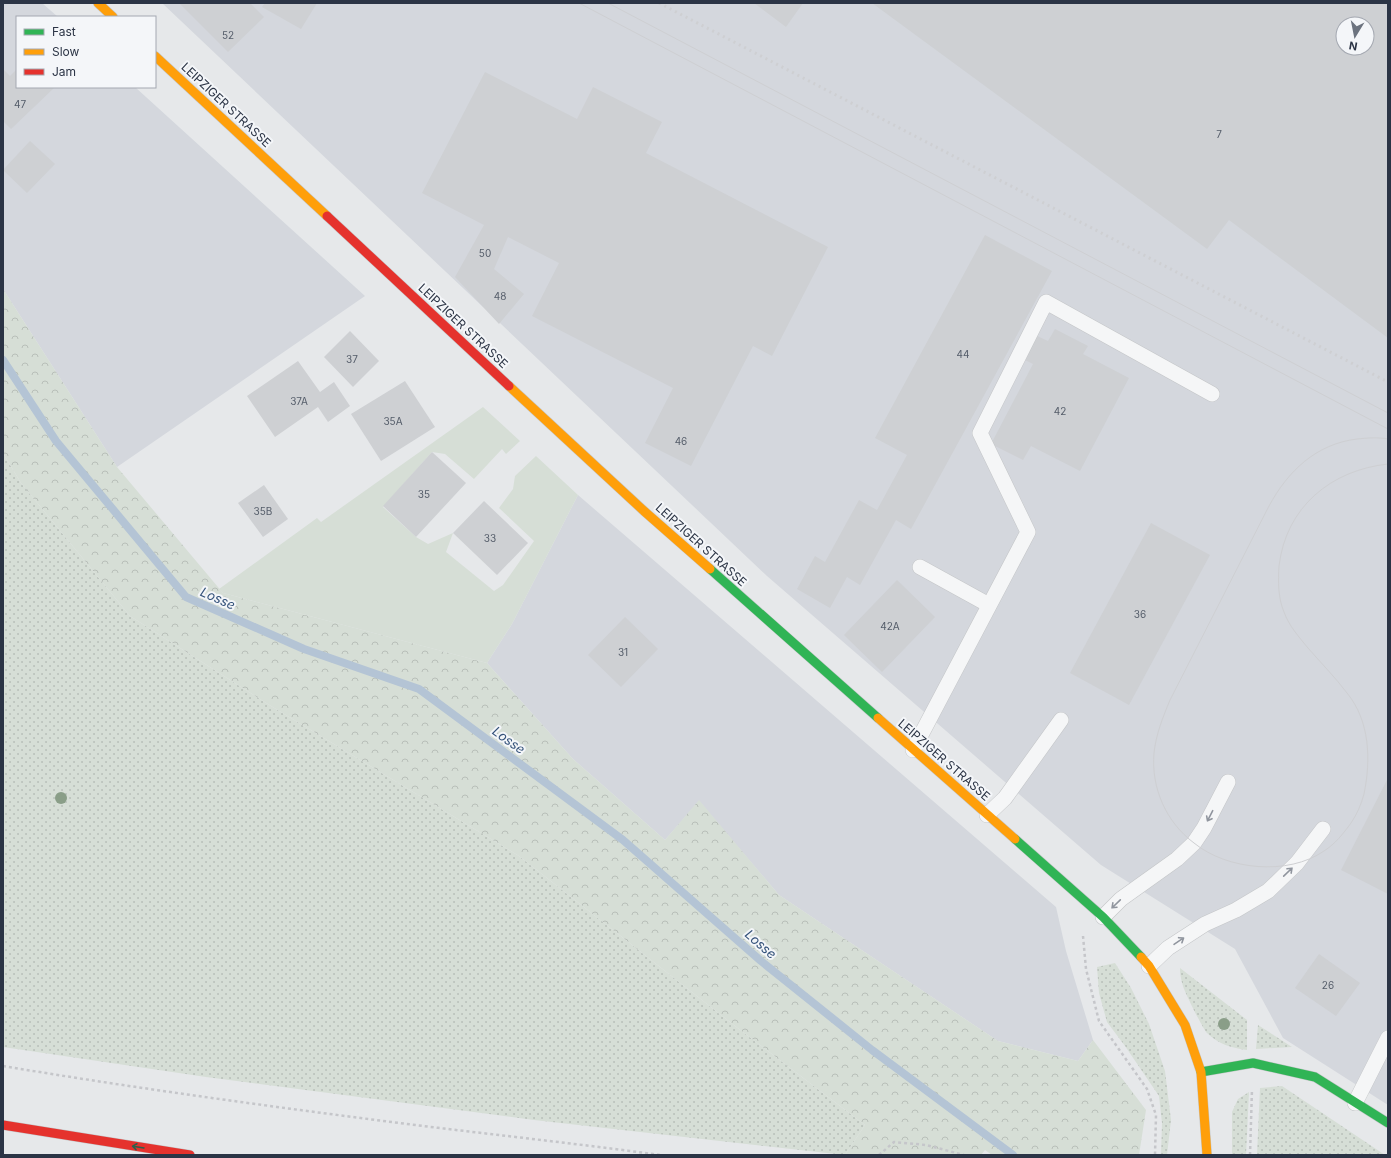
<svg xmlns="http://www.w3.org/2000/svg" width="1391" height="1158" viewBox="0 0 1391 1158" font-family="Inter,sans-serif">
  <defs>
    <pattern id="grass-dots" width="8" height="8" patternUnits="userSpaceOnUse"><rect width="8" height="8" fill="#d6ded6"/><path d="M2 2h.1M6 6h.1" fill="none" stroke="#b8bfb9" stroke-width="1.8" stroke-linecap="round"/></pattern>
    <pattern id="forest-crowns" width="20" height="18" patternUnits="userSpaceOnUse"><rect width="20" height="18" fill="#d6ded6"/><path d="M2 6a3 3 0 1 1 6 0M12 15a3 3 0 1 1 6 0" fill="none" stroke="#b8bfb9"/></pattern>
  </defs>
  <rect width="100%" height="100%" fill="#e6e8ea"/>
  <g fill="#d4d7dd" fill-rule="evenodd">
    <polygon points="3,3 42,3 58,17 17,17 17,87 135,87 365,296 117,467 3,289"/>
    <path d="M162,3H1388V1105L1283,1038L1235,949L1101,865L767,576ZM1343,24H1367V48H1343Z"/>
    <polygon points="578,495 1056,907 1066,951 1093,1040 1078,1061 998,1041 779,895 699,801 665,840 573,759 487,663 512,624"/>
  </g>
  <g fill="url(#grass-dots)">
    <polygon points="3,453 21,483 130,616 271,706 519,856 735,1026 865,1125 845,1155 534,1120 206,1077 3,1047"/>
    <polygon points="1115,963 1131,988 1149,1024 1165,1071 1171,1120 1167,1155 1161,1155 1162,1123 1159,1096 1125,1046 1107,1022 1099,993 1097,967"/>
    <path d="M1180,968L1247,1020V1050C1232,1048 1218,1044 1207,1033C1203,1029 1185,993 1183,986C1181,980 1180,974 1180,968Z"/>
    <polygon points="1258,1025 1292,1047 1256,1049"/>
    <polygon points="1282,1086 1385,1155 1257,1155 1260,1088"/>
    <polygon points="1249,1092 1246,1155 1232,1155 1232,1112 1238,1099"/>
  </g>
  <polygon fill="url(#forest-crowns)" points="3,289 117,467 223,593 487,663 573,759 665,840 699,800 779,895 998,1041 1078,1061 1093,1040 1146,1110 1139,1155 992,1155 985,1150 981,1155 845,1155 865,1125 735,1026 519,856 271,706 130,616 21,483 3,453"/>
  <polygon fill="#d6ded6" points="483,407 520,441 506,454 502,449 474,479 445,454 432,452 383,507 416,537 428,544 453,533 446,552 494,591 503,585 534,541 499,508 513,489 515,476 536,456 578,495 512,624 487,663 223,593 219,589 317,518 321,522"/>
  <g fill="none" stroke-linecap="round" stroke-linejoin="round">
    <polyline stroke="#b4c4d5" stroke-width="8" points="3,360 56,441 186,597 304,649 419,689 623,840 761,961 872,1050 1013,1155"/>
  </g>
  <g fill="#ced0d3" fill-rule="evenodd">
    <polygon points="179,3 250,3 264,17 228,52"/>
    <polygon points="265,3 317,3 301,29 262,7"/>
    <polygon points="754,3 803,3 786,27"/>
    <path d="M872,3H1388V338L1229,220L1207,249ZM1343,24H1367V48H1343Z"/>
    <polygon points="3,69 10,76 17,69 17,87 55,87 11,129 3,121"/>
    <polygon points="485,72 577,119 593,87 662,122 646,153 828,247 772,356 753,346 691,466 645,443 673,388 532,316 559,263 508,237 494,269 524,294 499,324 455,277 484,225 422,193"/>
    <polygon points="30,141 55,164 27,193 3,170"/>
    <polygon points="985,235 1052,271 911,529 896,520 860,585 847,577 830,608 797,589 815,556 825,562 859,500 877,510 907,455 875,438"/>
    <polygon points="1055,329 1088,346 1083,354 1129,378 1080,471 1031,446 1023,460 991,444 1033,364 1023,359 1035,335 1048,341"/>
    <polygon points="350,331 379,361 353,387 324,357"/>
    <polygon points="298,361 320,392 334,382 350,406 328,422 318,407 275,437 247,396"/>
    <polygon points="405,381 435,427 381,461 351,414"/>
    <polygon points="432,452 466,483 416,537 383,506"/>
    <polygon points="264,485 288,519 263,537 238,503"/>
    <polygon points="484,501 528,543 497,575 453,533"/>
    <polygon points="1151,523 1210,555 1129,705 1070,673"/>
    <polygon points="897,580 935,617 882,672 844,635"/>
    <polygon points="625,617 658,649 621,687 588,655"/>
    <polygon points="1388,778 1388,894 1341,870"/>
    <polygon points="1319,954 1360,983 1336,1016 1295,988"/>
  </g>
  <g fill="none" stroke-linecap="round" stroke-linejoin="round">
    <g stroke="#c4c6c8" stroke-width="16">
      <g id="lane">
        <polyline points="920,567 989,605"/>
        <polyline points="913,750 1028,532 980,433 1046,302 1212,394"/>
        <polyline points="987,815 1005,798 1061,720"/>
        <polyline points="1103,917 1121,899 1177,859 1194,843 1204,828 1228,782"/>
        <polyline points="1149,966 1168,948 1205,924 1236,910 1268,891 1297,863 1323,829"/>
        <polyline points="1355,1103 1388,1038"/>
      </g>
    </g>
    <g stroke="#c4c6c8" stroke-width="10">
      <g id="fast">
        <polyline points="710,569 878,718"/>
        <polyline points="1015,839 1103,917 1141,957"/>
        <polyline points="1201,1072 1253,1063 1315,1077 1388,1123"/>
      </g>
    </g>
    <g stroke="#c4c6c8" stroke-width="10">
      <g id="slow">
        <polyline points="98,3 113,17"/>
        <polyline points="155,56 327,216"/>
        <polyline points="509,386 644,511 710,569"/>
        <polyline points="878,718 1015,839"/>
        <polyline points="1141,957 1149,966 1185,1025 1201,1072 1207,1155"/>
      </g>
    </g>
    <g stroke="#c4c6c8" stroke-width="10">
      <g id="jam">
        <polyline points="327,216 509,386"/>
        <polyline points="3,1125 190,1155"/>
      </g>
    </g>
    <g stroke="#c5c6ca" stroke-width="2.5" stroke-dasharray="3 3" stroke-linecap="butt">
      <polyline points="1083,936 1086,969 1099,1021 1147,1089 1156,1115 1155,1155"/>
      <path d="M3,1066C134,1088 267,1106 399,1123C486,1134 573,1143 660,1155"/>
      <polyline points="879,1155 894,1142 926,1145 964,1155"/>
      <polyline points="1250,1155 1252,1089"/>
    </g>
    <use href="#lane" stroke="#f5f6f7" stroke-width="15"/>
    <use href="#fast" stroke="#30b455" stroke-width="9"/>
    <use href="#slow" stroke="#ff9f0a" stroke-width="9"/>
    <use href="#jam" stroke="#e5322d" stroke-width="9"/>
    <g stroke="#cecfd2" stroke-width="1">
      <polyline points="579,3 1388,429"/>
      <polyline points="608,3 1388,413"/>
      <path d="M1388,439C1378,437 1367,438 1357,439C1316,444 1288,471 1269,506L1170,700C1163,717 1156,734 1154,753C1151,788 1166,822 1194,843C1227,870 1288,876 1324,851C1335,844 1343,834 1351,823C1357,814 1361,805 1364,794C1371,760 1370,721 1347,693C1335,677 1321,663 1308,648C1299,637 1289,626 1284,612C1278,598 1278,581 1279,566C1286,507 1331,470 1388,464"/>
    </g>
    <polyline stroke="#cecfd2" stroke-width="3" stroke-dasharray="2 4" stroke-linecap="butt" points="659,3 1388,382"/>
  </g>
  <g fill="#8a9e88">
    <circle cx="61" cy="798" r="6"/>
    <circle cx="1224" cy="1024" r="6"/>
  </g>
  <defs><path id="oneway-shaft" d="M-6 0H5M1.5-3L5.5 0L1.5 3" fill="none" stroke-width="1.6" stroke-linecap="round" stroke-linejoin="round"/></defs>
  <g stroke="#90959e">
    <use href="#oneway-shaft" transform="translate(1210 816) rotate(117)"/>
    <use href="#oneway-shaft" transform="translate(1288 872) rotate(-44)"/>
    <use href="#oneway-shaft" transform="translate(1116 904) rotate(136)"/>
    <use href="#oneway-shaft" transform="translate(1179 941) rotate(-34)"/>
  </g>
  <use stroke="#2d614b" href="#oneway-shaft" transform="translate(138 1147) rotate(-171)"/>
  <g text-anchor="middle" stroke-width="4" stroke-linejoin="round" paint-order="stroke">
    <g font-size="10" fill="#545c69">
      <text x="228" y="39">52</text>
      <text x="20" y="108">47</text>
      <text x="1219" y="138">7</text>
      <text x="485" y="257">50</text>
      <text x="500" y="300">48</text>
      <text x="963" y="358">44</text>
      <text x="352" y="363">37</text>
      <text x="299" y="405">37A</text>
      <text x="1060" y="415">42</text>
      <text x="393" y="425">35A</text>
      <text x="681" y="445">46</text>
      <text x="424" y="498">35</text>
      <text x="263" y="515">35B</text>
      <text x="490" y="542">33</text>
      <text x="1140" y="618">36</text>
      <text x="890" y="630">42A</text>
      <text x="623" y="656">31</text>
      <text x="1328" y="989">26</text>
    </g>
    <g font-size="12" fill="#2b3445" stroke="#f4f6f9">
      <text transform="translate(226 105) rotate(43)" y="4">LEIPZIGER STRASSE</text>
      <text transform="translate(463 326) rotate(43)" y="4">LEIPZIGER STRASSE</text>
      <text transform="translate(701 545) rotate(42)" y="4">LEIPZIGER STRASSE</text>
      <text transform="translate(944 760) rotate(41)" y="4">LEIPZIGER STRASSE</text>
    </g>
    <g font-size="13" font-style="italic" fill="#34527a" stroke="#f4f6f9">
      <text transform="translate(218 598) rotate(24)" y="5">Losse</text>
      <text transform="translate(509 740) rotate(36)" y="5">Losse</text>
      <text transform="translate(761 944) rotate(41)" y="5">Losse</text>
    </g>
  </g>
  <rect width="1391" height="1158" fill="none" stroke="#2b3445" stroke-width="8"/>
  <rect x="16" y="16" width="140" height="72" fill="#f4f6f9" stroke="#a4a8b1"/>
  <rect x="24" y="29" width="20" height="6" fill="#30b455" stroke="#a4a8b1"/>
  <text x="52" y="36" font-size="12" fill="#2b3445">Fast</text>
  <rect x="24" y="49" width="20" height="6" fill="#ff9f0a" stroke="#a4a8b1"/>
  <text x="52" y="56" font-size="12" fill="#2b3445">Slow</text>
  <rect x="24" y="69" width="20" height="6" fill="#e5322d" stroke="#a4a8b1"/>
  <text x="52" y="76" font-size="12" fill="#2b3445">Jam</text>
  <g transform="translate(1355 36) rotate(190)"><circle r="19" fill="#f4f6f9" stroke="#a4a8b1"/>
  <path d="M0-3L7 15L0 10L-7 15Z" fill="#6c737f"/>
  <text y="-6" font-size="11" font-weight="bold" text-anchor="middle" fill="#2b3445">N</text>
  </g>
</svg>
